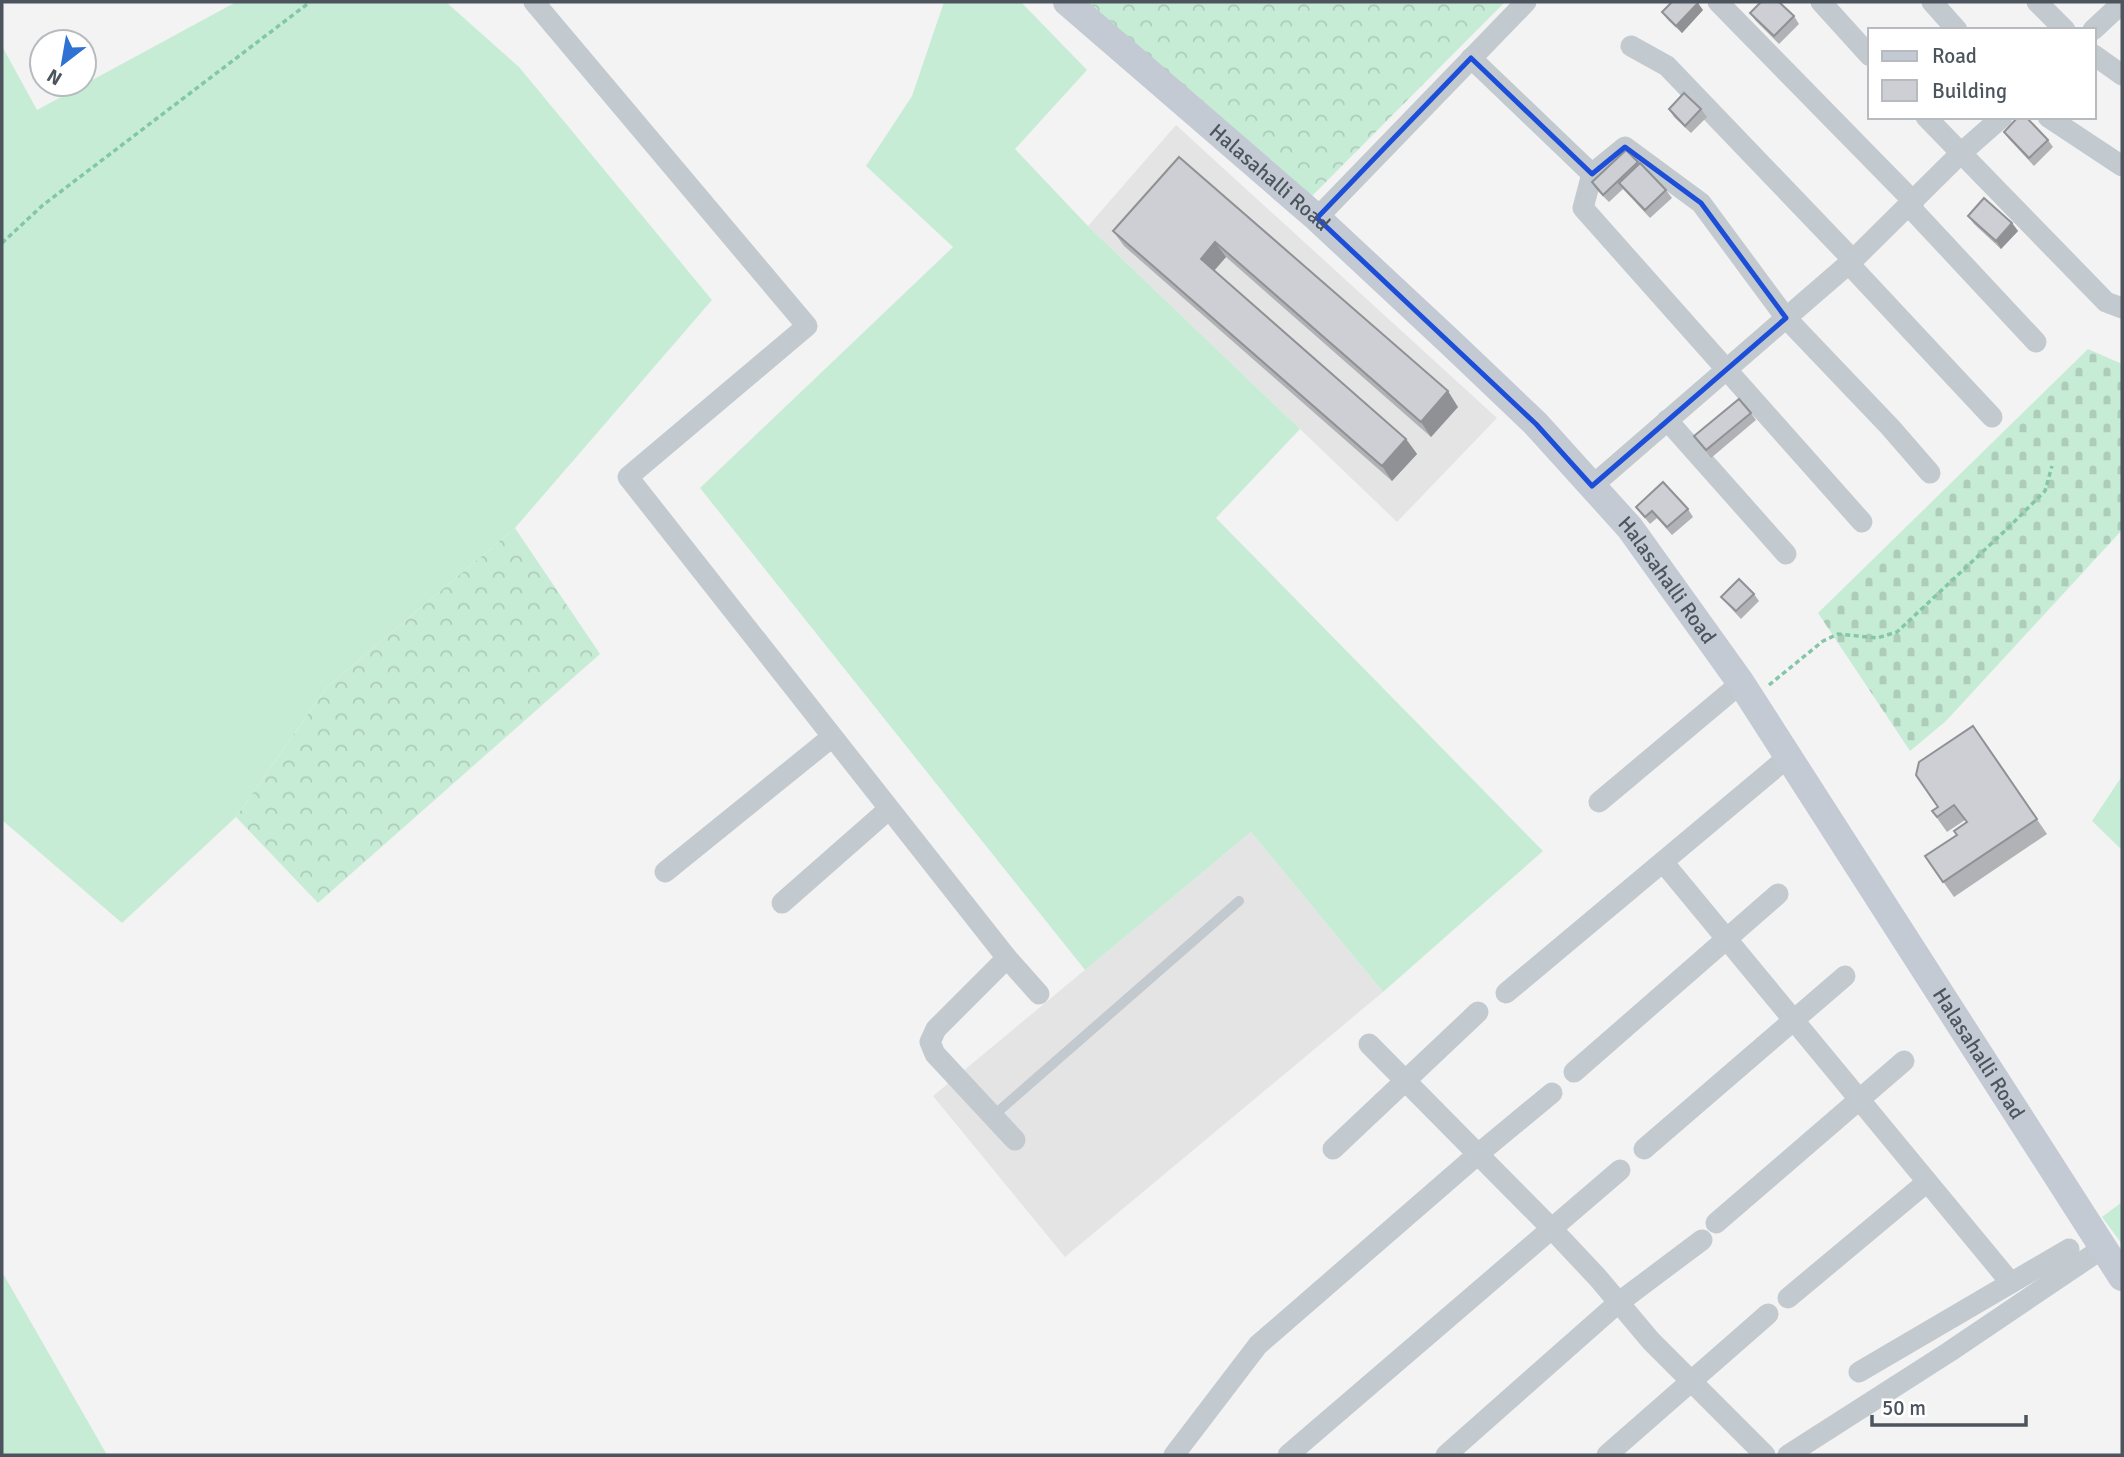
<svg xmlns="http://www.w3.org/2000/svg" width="2124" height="1457" viewBox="0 0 2124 1457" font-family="Signika,sans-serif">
  <defs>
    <pattern id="forest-crowns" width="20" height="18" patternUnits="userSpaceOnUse" patternTransform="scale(1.75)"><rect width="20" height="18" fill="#c7ecd6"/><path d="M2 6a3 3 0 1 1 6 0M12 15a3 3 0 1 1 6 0" fill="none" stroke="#adccba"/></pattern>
    <pattern id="cemetery-stones" width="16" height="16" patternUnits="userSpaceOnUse" patternTransform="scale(1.75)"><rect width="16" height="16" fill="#c7ecd6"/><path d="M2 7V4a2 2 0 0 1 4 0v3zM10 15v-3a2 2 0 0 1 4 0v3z" fill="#adccba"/></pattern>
  </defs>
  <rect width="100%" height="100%" fill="#f4f3f3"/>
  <g fill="#e5e4e4">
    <polygon points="1176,125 1497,418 1397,522 1088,226"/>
    <polygon points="1251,832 1383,992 1065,1257 933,1096"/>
  </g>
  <g fill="#c7ecd6">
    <polygon points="236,2 446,2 519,67 712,300 515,528 327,687 236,817 122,923 2,820 2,46 37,110"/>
    <polygon points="944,2 1021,2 1087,70 1015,149 1088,226 1300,429 1216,518 1543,851 1383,992 1251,832 1085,970 700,488 953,247 866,166 912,96"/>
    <polygon points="2122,776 2122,850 2092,821"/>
    <polygon points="2122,1202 2122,1244 2102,1217"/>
    <polygon points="2,1273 5,1277 107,1455 2,1455"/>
  </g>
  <g fill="url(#forest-crowns)">
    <polygon points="1083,2 1505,2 1306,202"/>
    <polygon points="515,528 600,654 318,903 236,817 327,687"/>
  </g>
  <polygon fill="url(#cemetery-stones)" points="2088,349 2122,364 2122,530 1946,721 1910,751 1818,613"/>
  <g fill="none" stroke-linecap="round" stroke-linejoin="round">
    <g stroke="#82c7a7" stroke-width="3.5" stroke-dasharray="5 3.5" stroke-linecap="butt">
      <polyline points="2,243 43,205 310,2"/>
      <polyline points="1769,685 1823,641 1838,634 1877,638 1897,632 2009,527 2045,491 2052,466"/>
    </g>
    <polyline stroke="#c2c9cf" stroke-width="10" points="993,1116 1239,901"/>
    <g stroke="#c2c9cf" stroke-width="21">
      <polyline points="534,2 807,326 628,477 1007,958 1039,994"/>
      <polyline points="1718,2 1914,202"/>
      <polyline points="1821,2 1870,56"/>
      <polyline points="1932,2 1957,30"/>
      <polyline points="2037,2 2065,30"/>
      <polyline points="2093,30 2122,3"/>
      <polyline points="1631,46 1667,66 1853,260"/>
      <polyline points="2094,55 2122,75"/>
      <polyline points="1471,58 1592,174"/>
      <polyline points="1926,117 2106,302 2122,308"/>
      <polyline points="2048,117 2122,166"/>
      <polyline points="1909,206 2036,342"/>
      <polyline points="1317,218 1526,2"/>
      <polyline points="1849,264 1992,417"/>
      <polyline points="1667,420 1786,554"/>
      <polyline points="1592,486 1853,260 1960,154 2002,117"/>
      <polyline points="1862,522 1583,208 1592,174 1625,147 1701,203 1786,318 1890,427 1930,473"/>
      <polyline points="1599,802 1741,683"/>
      <polyline points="1663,862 2011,1283"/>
      <polyline points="665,872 832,737"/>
      <polyline points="782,903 889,809"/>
      <polyline points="1007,958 936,1029 930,1042 935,1054 1015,1140"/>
      <polyline points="1506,993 1788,757"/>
      <polyline points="1369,1044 1552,1229 1598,1278 1651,1341 1765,1455"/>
      <polyline points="1574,1072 1778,894"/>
      <polyline points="1333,1149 1478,1012"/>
      <polyline points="1644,1149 1845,976"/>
      <polyline points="1716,1223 1904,1061"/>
      <polyline points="1788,1298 1927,1182"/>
      <polyline points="1859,1372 2069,1249"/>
      <polyline points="1174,1455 1258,1345 1477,1155 1552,1093"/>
      <polyline points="1288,1455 1620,1170"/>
      <polyline points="1446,1455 1618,1303 1702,1240"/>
      <polyline points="1607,1455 1768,1314"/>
      <polyline points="1788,1455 1949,1352 2103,1248"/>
    </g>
    <path stroke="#c3cad4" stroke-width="28" id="s1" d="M1067,2L1317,218L1450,342L1536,424L1630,528L1741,683L2122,1277"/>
  </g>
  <g fill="#b0b2b6">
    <polygon points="1703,10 1682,33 1668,20 1662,12"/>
    <polygon points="1750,13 1794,16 1799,24 1779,44 1755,20"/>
    <polygon points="1669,109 1701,109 1707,117 1691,133 1674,117"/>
    <polygon points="2004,132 2048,140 2053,147 2034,166 2009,139"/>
    <polygon points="1626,150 1666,190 1672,198 1650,218 1623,189 1609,202 1597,190 1592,182"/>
    <polygon points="1179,157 1458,407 1431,437 1226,257 1214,271 1406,439 1417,454 1392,481 1124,246 1113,231"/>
    <polygon points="1968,216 2012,223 2018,231 2001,249 1974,224"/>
    <polygon points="1751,413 1756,420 1711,458 1694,436"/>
    <polygon points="1636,507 1688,509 1693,517 1672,535 1657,518 1650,524"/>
    <polygon points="1754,594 1759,601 1741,619 1727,604 1721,597"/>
    <polygon points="1973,726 2047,834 1954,897 1925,856 1957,835 1967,822 1965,820 1947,832 1932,811 1938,807"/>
  </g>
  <g fill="#909194">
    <polygon points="1698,3 1703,10 1682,33 1676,26"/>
    <polygon points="2012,223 2018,231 2001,249 1996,241"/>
    <polygon points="1215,242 1226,257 1211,274 1201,259"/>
    <polygon points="1448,391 1458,407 1431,437 1421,422"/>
    <polygon points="1406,439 1417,454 1392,481 1382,466"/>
  </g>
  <g fill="#cdcfd4" stroke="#909194" stroke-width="2">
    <polygon points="1672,2 1697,2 1698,3 1676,26 1662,12"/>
    <polygon points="1761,2 1779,2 1794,16 1774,36 1750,13"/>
    <polygon points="1684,93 1701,109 1685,126 1669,109"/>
    <polygon points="2018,117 2026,117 2048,140 2029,158 2004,132"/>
    <polygon points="1626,150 1638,162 1603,195 1592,182"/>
    <polygon points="1179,157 1448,391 1421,422 1215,242 1201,259 1406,439 1382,466 1113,231"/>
    <polygon points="1640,163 1666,190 1645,210 1619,183"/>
    <polygon points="1984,198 2012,223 1996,241 1968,216"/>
    <polygon points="1739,399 1751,413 1706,450 1694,436"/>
    <polygon points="1663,482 1688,509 1667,527 1652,511 1645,517 1636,507"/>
    <polygon points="1739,579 1754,594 1736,611 1721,597"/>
    <polygon points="1973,726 2037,819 1943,882 1925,856 1957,835 1954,831 1967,822 1954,805 1937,817 1932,811 1938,807 1916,775 1919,762"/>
  </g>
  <path fill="none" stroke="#1d4ed8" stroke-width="5" stroke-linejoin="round" d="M1471,58L1592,174L1625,147L1701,203L1786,318L1592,486L1536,424L1317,218Z"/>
  <g text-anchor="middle" stroke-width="5" stroke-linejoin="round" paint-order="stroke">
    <g font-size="21" fill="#4c555e" stroke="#fff">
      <text dy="7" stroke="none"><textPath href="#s1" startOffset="268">Halasahalli Road</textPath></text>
      <text dy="7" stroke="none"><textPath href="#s1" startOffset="835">Halasahalli Road</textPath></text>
      <text dy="7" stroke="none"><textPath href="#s1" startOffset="1402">Halasahalli Road</textPath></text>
    </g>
  </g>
  <rect width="2124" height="1457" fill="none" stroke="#4c555e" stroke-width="7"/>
  <rect x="1868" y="28" width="228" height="91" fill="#ffffff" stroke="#b7bbbf" stroke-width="2"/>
  <rect x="1882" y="51" width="35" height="10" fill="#c3cad4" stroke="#b7bbbf" stroke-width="2"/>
  <text x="1932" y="63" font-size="21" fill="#4c555e">Road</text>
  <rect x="1882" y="80" width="35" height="21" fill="#cdcfd4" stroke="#b7bbbf" stroke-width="2"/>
  <text x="1932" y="98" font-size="21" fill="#4c555e">Building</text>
  <g transform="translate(63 63) rotate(211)"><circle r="33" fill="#ffffff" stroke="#b7bbbf" stroke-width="2"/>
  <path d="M0-5L12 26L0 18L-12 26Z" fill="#2e72d3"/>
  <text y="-10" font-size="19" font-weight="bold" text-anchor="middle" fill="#4c555e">N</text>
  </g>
  <path d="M1872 1415v10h154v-10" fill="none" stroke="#4c555e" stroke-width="3.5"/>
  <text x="1882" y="1415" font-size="21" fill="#4c555e" stroke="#ffffff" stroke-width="5" paint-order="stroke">50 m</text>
</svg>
